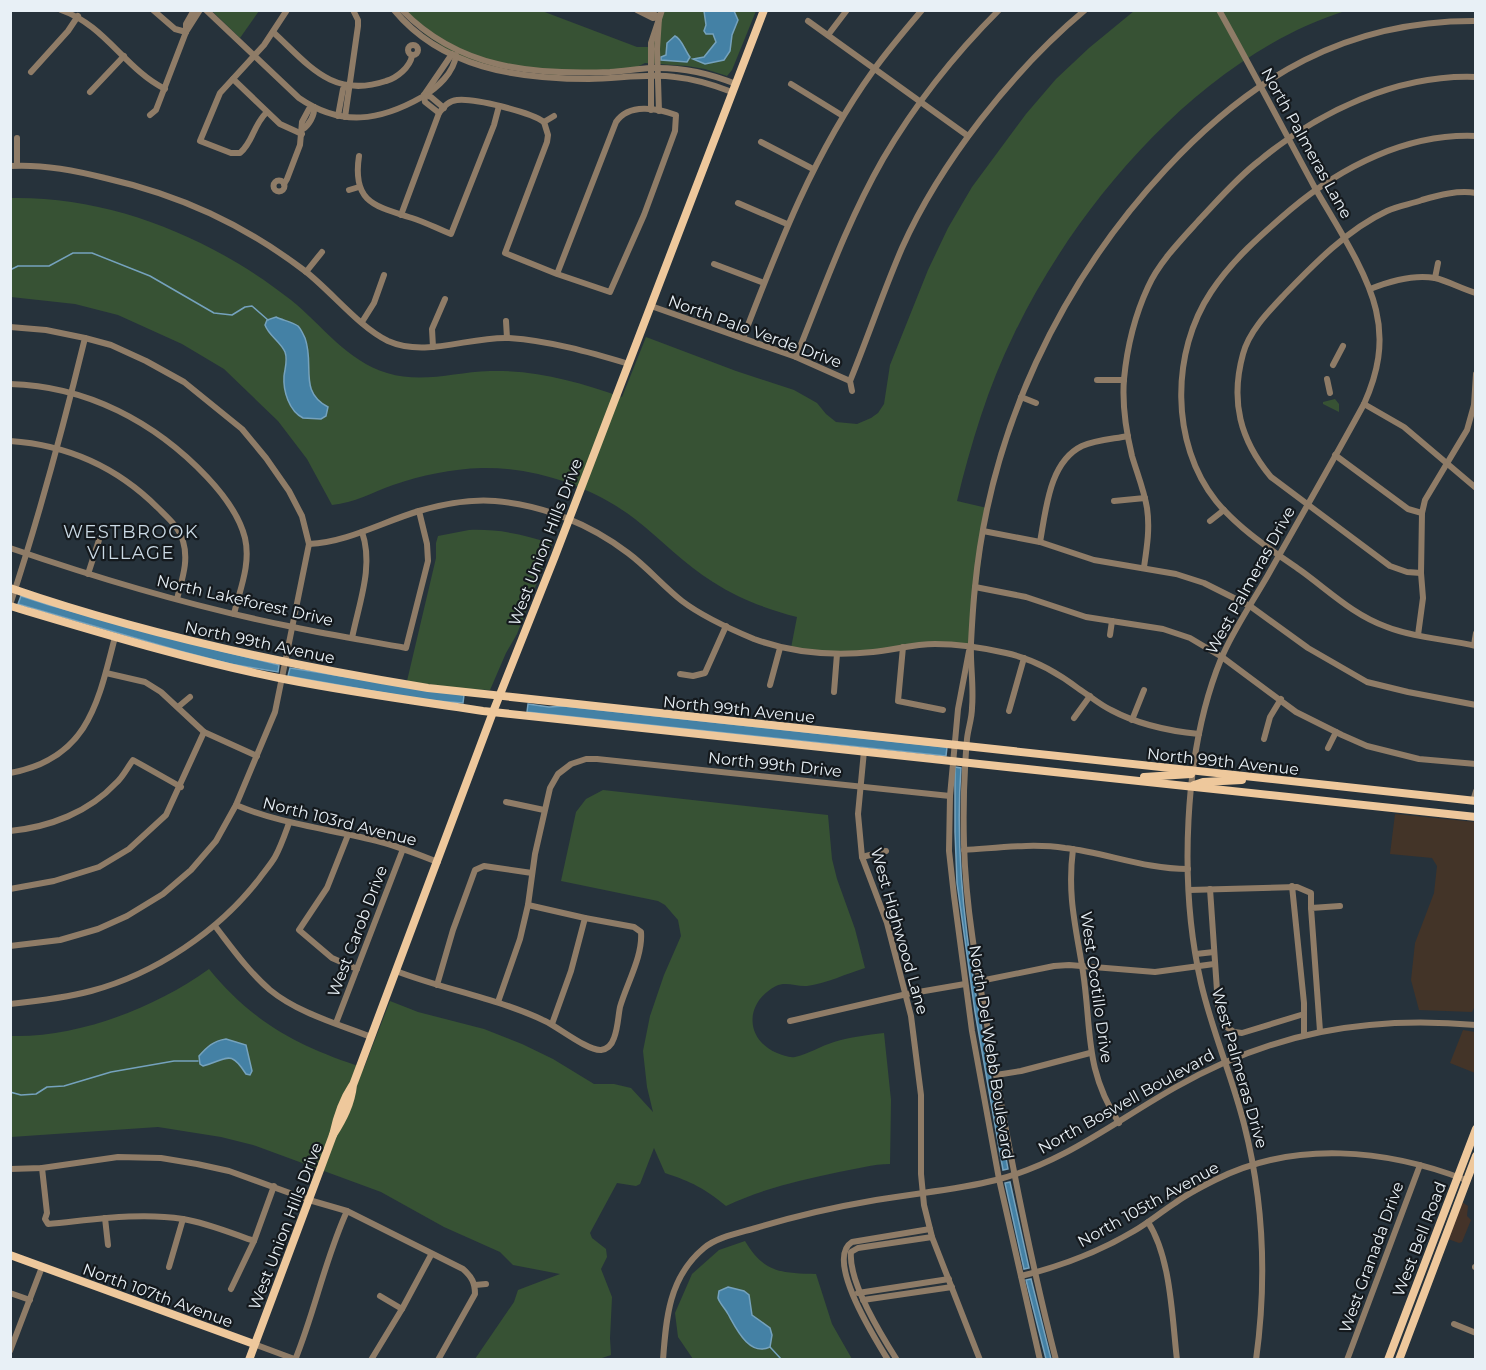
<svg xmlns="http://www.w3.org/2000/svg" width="1486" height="1370" viewBox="0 0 1486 1370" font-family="Montserrat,sans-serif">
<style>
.commercial{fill:#433428}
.industrial{fill:#443329}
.green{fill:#375234}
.water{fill:#4481a5;stroke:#75a2bd;stroke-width:1.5}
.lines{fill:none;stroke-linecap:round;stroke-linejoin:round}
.stream{stroke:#75a2bd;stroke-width:1.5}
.minor{stroke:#8f7c67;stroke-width:6}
.major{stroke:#eec89c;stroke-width:8}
.labels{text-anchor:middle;stroke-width:4.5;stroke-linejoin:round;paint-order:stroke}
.street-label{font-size:16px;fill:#e8f0f6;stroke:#14191d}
.neighbourhood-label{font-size:18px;letter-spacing:1.5px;fill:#cad9e4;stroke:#14191d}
</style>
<rect width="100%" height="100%" fill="#26323b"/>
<g class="commercial">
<path d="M1395 814 1475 822 1476 1004 1472 1012 1419 1010 1411 980 1415 943 1434 893 1437 866 1432 858 1390 854Z"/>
<path d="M1463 1030 1475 1032V1073L1450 1063Z"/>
</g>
<path class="industrial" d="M1462 1202 1468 1206 1467 1216 1471 1220 1462 1242 1459 1243 1448 1239Z"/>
<g class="green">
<path d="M212 11H259L240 38Z"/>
<path d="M399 11H542L637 47H649L658 11H756L732 70 727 76 705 69 687 66 645 63 627 72 553 75 498 68 454 54 426 35Z"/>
<path d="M1134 11H1345C1202 56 1077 203 1014 334 988 387 971 443 957 501L987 508 971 648 935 644 837 654 791 648 797 617C767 609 739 599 713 582 684 564 662 540 635 519 593 487 535 467 482 468 451 469 422 475 393 485 373 492 354 503 332 505L307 459 278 421 224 369 182 344 118 315 75 304 11 297 10 198C112 196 212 238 291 300 322 325 347 361 387 373 423 384 454 372 490 371 537 370 578 382 622 397L646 337 736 371 794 390 817 403 826 414 836 422 857 424 871 418 878 413 884 404 890 365 928 270 948 228 972 187 1026 114 1056 79 1089 48Z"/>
<path d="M1335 399 1339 404V412L1323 404V402Z"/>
<path d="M469 530C498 529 524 534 552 544L517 634 506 653 490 690 462 689 407 681 436 558V543L438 536Z"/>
<path d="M603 790 828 815 832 859 837 879 855 929 865 968C848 973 825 984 807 986 797 987 786 981 776 986 745 1002 744 1039 777 1053 783 1055 789 1058 795 1057 808 1054 821 1046 834 1042 850 1037 867 1035 884 1033L891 1100 890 1164C873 1164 856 1169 839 1172 800 1180 762 1189 726 1206 704 1188 692 1182 665 1173L654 1148 640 1184 636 1186 617 1183 590 1233 592 1238 606 1249 607 1257 601 1269 612 1297 610 1338 611 1355 596 1360 475 1359 514 1302 518 1290 560 1274 513 1265 500 1252 444 1227 381 1192 253 1145 221 1137 158 1127 11 1137V1036C77 1038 155 1008 209 969 254 1024 298 1046 364 1068L390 1001 418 1012 484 1029 522 1044 553 1059 594 1084H614L631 1088 653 1112 647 1087 643 1051 650 1016 664 975 681 936 678 920 665 905 658 901 561 881 576 812 586 799Z"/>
<path d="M745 1241C764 1273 781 1273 816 1274L832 1324 852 1359H693L678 1337 675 1313 692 1274 719 1250Z"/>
</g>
<g class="water">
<path d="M704 11H734L738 20 732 35 730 51 724 60 705 64 693 59 704 57 716 42 713 34H706L704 31 706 25Z"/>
<path d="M675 36C682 39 685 51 690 57L687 62 661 60V57L666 55 667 43Z"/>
<path d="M276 317C282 320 292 322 298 326 301 329 303 334 305 338 315 366 298 391 328 407L326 416 321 419 303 418C289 411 283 391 284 376 285 368 288 360 285 352 280 341 269 336 265 325L267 320Z"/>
<path d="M21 596 49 605 210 648 279 665 278 672 230 664 180 651 18 604Z"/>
<path d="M290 668 464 695 463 703 423 700 288 676Z"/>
<path d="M528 704 549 707 564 706 947 747 946 756 527 712Z"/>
<path d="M955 767 961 768C951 902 984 1037 1008 1169L1003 1170 975 1012 957 883 955 832Z"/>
<path d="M226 1039 246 1045 252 1071 250 1075 246 1074C230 1049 228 1059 203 1066L200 1064 199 1056C207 1047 213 1041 226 1039Z"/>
<path d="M1010 1182 1029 1268 1024 1269 1005 1183Z"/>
<path d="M1031 1279 1051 1359H1046L1026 1280Z"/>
<path d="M728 1287 744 1291 749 1295 752 1315 770 1328 772 1335 770 1347C749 1357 736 1328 728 1314 725 1308 720 1304 718 1298L719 1291Z"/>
</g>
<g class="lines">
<g class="stream">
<path d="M10 270 18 266H49L73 253H92L150 276 214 313 232 315 245 307 252 306 268 320"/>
<path d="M10 1092 21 1095 36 1094 47 1087 64 1086 111 1072 174 1061H198"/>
<path d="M770 1347 782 1360"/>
</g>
<g class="minor">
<path d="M61 10C105 25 125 69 165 89"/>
<path d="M153 10 175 29 186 32"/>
<path d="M206 10 299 98C341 127 380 121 422 97 437 88 454 73 456 55"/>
<path d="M394 10C442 68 517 79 589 79 617 79 647 73 675 77 695 79 714 85 732 92"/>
<path d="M402 10C459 69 532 75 610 72 624 71 637 69 651 68 680 67 709 73 736 84"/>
<path d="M637 10 653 18 659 17"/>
<path d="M646 10 659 17"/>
<path d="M1219 10C1252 69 1283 129 1315 188 1335 223 1367 271 1376 310 1384 343 1378 373 1364 404 1333 461 1300 518 1268 575 1252 603 1233 630 1221 659 1183 752 1179 887 1201 983 1212 1031 1232 1076 1244 1124 1264 1202 1267 1280 1256 1360"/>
<path d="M808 21 968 136"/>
<path d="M186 32V24L194 10"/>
<path d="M273 32C309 65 332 99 386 81 397 78 410 67 412 56"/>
<path d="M828 35 847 10"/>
<circle cx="413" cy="50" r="5"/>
<path d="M31 72 68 31 78 16"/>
<path d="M233 79 280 124 302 134"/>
<path d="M791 84 843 116"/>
<path d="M90 92 124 56"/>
<path d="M424 95 452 54"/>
<path d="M424 95 425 102 439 113"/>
<path d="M425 95 431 97 444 108"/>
<path d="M651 110V43L662 10"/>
<path d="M659 111 657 49 659 18"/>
<path d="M266 113C253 126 253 142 240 153H231L200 141 220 93 264 45 287 10"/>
<path d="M150 115 156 110 186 32 200 10"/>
<path d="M338 116 343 89 348 85"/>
<path d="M345 117 358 26V20L353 10"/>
<path d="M544 122 548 135 547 142 505 253 557 274 610 292 644 215 675 131 676 115C657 108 629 103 616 122L557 274"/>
<path d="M544 122 554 116"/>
<path d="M303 129C309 125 315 115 314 107"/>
<path d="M1476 136C1407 133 1341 167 1290 210 1262 234 1232 260 1211 292 1171 352 1170 443 1216 501 1239 529 1270 549 1300 570 1328 590 1353 615 1387 627 1415 638 1446 639 1476 646"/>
<path d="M17 138V165"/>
<path d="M761 142 813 169"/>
<path d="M359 156C352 202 374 206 412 218 425 222 438 229 451 234L494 125 499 106"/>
<path d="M10 166C42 164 74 170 105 178 180 195 243 224 305 271 331 291 359 327 388 341 426 358 470 336 509 338 551 341 589 352 629 364"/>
<circle cx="279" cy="186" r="5.5"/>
<path d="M284 184 287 179 300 145 302 122 309 109 314 107"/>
<path d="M349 190 359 187"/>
<path d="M738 203 787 224"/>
<path d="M401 215 439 113C444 107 448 101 457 100 474 98 531 112 544 122"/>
<path d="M714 264 764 283"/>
<path d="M306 272 322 252"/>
<path d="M1435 278 1438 263"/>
<path d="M1370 289C1390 281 1413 274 1435 278 1448 281 1462 289 1476 293"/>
<path d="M651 306 796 357 850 381"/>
<path d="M506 321 507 338"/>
<path d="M362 322 374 303 384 275"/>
<path d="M10 327 46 330 85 338 111 345 146 361 184 382 242 429 266 458 289 491 302 516 309 544 275 712 236 805 216 841 191 870 163 894 127 916 98 929 60 940 10 946"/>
<path d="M743 338C779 244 814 153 873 71 888 50 905 30 922 10"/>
<path d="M433 347 432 329 445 299"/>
<path d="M796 357C823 290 847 222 883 159 914 106 955 54 999 10"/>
<path d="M1333 365 1343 346"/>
<path d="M1327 379 1330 393"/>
<path d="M1097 380H1124"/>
<path d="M10 384C87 386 155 422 207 477 223 494 239 514 245 538 251 564 240 589 234 614"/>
<path d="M852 391 850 381C868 337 883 292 902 248 940 163 1013 70 1085 10"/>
<path d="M1021 397 1036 403"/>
<path d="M1364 404 1404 427 1476 488"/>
<path d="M10 441C69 445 117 467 158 508 167 517 180 528 183 541 189 561 182 579 177 599"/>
<path d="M1335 455 1408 509 1422 513"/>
<path d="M1114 501 1145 498"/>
<path d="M1210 521 1224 510"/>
<path d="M983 531 1040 542 1094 560 1176 574 1204 583 1250 606 1308 648 1367 682 1408 692 1476 705"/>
<path d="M1040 542C1046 510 1049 462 1082 446 1096 440 1113 439 1128 436"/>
<path d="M309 544C348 542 382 522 419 511 443 504 470 499 495 501 543 505 590 524 628 553 647 567 663 586 682 601 703 617 730 629 754 639 792 653 833 656 873 652 893 650 914 644 935 644 958 644 984 648 1006 653 1034 659 1057 672 1079 689 1090 696 1100 705 1111 710 1139 725 1168 731 1199 734"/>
<path d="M10 548C103 580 197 608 293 627 331 635 368 641 406 648L428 561 427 544 419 511"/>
<path d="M1144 567C1147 547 1150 528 1147 508 1144 490 1137 473 1132 456 1126 431 1122 404 1124 379 1127 348 1135 315 1148 287 1159 262 1183 238 1201 218 1219 199 1238 177 1259 161 1318 112 1397 74 1476 77"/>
<path d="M1421 573 1407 572 1390 566 1271 477C1240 440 1230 401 1243 354 1249 331 1269 311 1285 294 1314 264 1348 229 1387 211 1398 206 1411 204 1422 200 1439 195 1458 190 1476 193"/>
<path d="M88 574 99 540"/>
<path d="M975 587 1026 597 1086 617 1163 629 1190 638 1222 657 1296 712 1342 735 1367 746 1419 759 1476 764"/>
<path d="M10 605C39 517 63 428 85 338"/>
<path d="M1110 635 1112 621"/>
<path d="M1418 635 1423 598 1421 573 1422 513 1425 500 1467 430 1474 405 1476 374"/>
<path d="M352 638C359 603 374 566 362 532"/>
<path d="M1474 645 1476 633"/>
<path d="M903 647 898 701 943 710"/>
<path d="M969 651 958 709 950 796 949 851 954 896 972 1031 999 1179 1040 1360"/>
<path d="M106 673 145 682 161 692 204 732 257 756"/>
<path d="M680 674 693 676 705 673 726 626"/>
<path d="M770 685 780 648"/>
<path d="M834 692 837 654"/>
<path d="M178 707 190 697"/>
<path d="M1009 711 1024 658"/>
<path d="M1074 718 1090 696"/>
<path d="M1132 720 1144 690"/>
<path d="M1264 739 1270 717 1281 699"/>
<path d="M1328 748 1336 732"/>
<path d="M864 751 858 814 862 857 887 923 911 1016 921 1095V1174L924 1205 932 1237 980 1360"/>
<path d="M10 773C88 759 98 703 115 637"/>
<path d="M1473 801 1476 791"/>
<path d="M506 802 544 810"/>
<path d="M236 805C283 825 332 829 381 842 400 847 419 855 438 862"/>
<path d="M10 831C50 827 89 812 116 783 123 777 127 768 133 760L181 787"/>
<path d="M348 835 327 888 299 930 332 958 357 969"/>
<path d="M1073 849C1067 896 1076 927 1083 972 1092 1031 1084 1069 1119 1123"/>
<path d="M964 850C997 848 1033 843 1065 848 1107 853 1145 869 1188 869"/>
<path d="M862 857 886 851"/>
<path d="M1292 886 1304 1003V1035"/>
<path d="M10 889 54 881 99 867 129 849 166 815 204 732"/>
<path d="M1210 889 1218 1005 1225 1026 1234 1032 1242 1033 1304 1014"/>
<path d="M1189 890 1297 887 1311 893V908"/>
<path d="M215 926C232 948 248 971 270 990 298 1013 338 1024 371 1037"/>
<path d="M1196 954 1214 952"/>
<path d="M396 971C445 990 497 998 545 1021 558 1027 588 1051 601 1050 608 1049 612 1044 614 1038 618 1028 618 1017 620 1007 627 983 643 956 641 932L634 927 585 918 528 905"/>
<path d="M980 981 1054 966 1069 965 1155 972 1214 964"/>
<path d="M437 985 453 930 475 870 484 866 532 873"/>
<path d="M498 1002 520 939 528 905 535 854 550 788 558 774 571 764 586 759H597L950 796"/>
<path d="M10 1004C38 1001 65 998 91 991 155 974 219 931 259 879 264 872 271 864 275 857 281 846 285 834 289 823"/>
<path d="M790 1021 907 994 965 984"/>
<path d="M336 1023 403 849"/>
<path d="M552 1024 571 971 585 918"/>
<path d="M1320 1031 1311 908 1340 906"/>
<path d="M996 1075 1021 1071 1090 1053"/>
<path d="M42 1168 47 1213 45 1219 48 1224C92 1220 138 1212 183 1219 207 1223 231 1233 254 1241"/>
<path d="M10 1169 42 1168 118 1157 161 1158 197 1164 229 1171 309 1200 347 1211 463 1269C472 1277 475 1283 475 1294L438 1360"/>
<path d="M105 1218 108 1245"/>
<path d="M1148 1222C1171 1258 1172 1317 1177 1360"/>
<path d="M169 1267 183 1219"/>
<path d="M1475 1267H1476"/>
<path d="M1021 1276C1062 1266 1097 1253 1134 1231 1148 1223 1161 1212 1175 1203 1187 1194 1201 1187 1215 1180 1294 1140 1386 1149 1466 1180"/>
<path d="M475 1285 486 1284"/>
<path d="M231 1289 254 1241 274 1186"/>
<path d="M10 1293 30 1300"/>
<path d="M858 1293 949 1279"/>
<path d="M380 1296 402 1309"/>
<path d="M863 1300 952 1287"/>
<path d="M1454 1324 1476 1333"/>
<path d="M254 1344 297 1360"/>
<path d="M10 1351 42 1267"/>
<path d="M295 1360C315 1311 325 1259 347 1211"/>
<path d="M371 1360 402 1309 431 1255"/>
<path d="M663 1360C666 1318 669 1277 704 1248 717 1237 739 1233 756 1228 795 1216 835 1207 876 1200 916 1193 957 1190 996 1180 1064 1163 1117 1120 1176 1087 1271 1033 1367 1015 1476 1025"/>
<path d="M888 1360C876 1340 824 1259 852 1242L930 1229"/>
<path d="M897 1360C881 1335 848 1282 851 1252L858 1248 932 1237"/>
<path d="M1056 1360C1032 1266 1013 1171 996 1075 983 999 966 922 964 844 963 809 964 774 967 739 968 729 972 718 972 708 974 686 970 664 971 643 972 624 973 605 975 587 990 431 1059 284 1166 169 1251 77 1347 20 1476 21"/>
<path d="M1347 1360 1420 1165"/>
</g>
<g class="major">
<path d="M10 588C146 635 286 665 428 688L1476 801"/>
<path d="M10 606C101 633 192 661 284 679 350 692 416 701 483 711L1476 817"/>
<path d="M1144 777 1191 774"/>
<path d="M1194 785 1203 782 1242 780"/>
<path d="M333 1135C343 1119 351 1104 353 1085L493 712 555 556 764 10"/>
<path d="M10 1255 254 1344"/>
<path d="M249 1360 333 1135C337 1117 342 1101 352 1086"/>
<path d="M1388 1360 1476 1129"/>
<path d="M1399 1360 1476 1156"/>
</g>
</g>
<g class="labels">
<g class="street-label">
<text transform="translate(1307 143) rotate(61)" y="6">North Palmeras Lane</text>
<text transform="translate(755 331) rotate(20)" y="6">North Palo Verde Drive</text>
<text transform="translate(545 542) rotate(-69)" y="6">West Union Hills Drive</text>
<text transform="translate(1250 580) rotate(-61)" y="6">West Palmeras Drive</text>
<text transform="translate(245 600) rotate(13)" y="6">North Lakeforest Drive</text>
<text transform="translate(260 642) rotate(12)" y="6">North 99th Avenue</text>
<text transform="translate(739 709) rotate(6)" y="6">North 99th Avenue</text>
<text transform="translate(1223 761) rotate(6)" y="6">North 99th Avenue</text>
<text transform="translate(775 764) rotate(6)" y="6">North 99th Drive</text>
<text transform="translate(340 821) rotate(14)" y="6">North 103rd Avenue</text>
<text transform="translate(357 931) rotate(-69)" y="6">West Carob Drive</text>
<text transform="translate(900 931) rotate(74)" y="6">West Highwood Lane</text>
<text transform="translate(1097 987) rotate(82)" y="6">West Ocotillo Drive</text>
<text transform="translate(992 1052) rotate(81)" y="6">North Del Webb Boulevard</text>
<text transform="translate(1240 1068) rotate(74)" y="6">West Palmeras Drive</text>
<text transform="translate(1126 1101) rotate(-29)" y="6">North Boswell Boulevard</text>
<text transform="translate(1148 1204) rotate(-29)" y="6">North 105th Avenue</text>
<text transform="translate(285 1226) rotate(-69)" y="6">West Union Hills Drive</text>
<text transform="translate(1419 1239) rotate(-69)" y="6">West Bell Road</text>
<text transform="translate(1371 1257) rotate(-70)" y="6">West Granada Drive</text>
<text transform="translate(158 1295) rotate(20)" y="6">North 107th Avenue</text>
</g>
<g class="neighbourhood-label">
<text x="131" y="538">WESTBROOK<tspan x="131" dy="21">VILLAGE</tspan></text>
</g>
</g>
<rect width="1486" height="1370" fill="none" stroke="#e8f0f6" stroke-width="24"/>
</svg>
